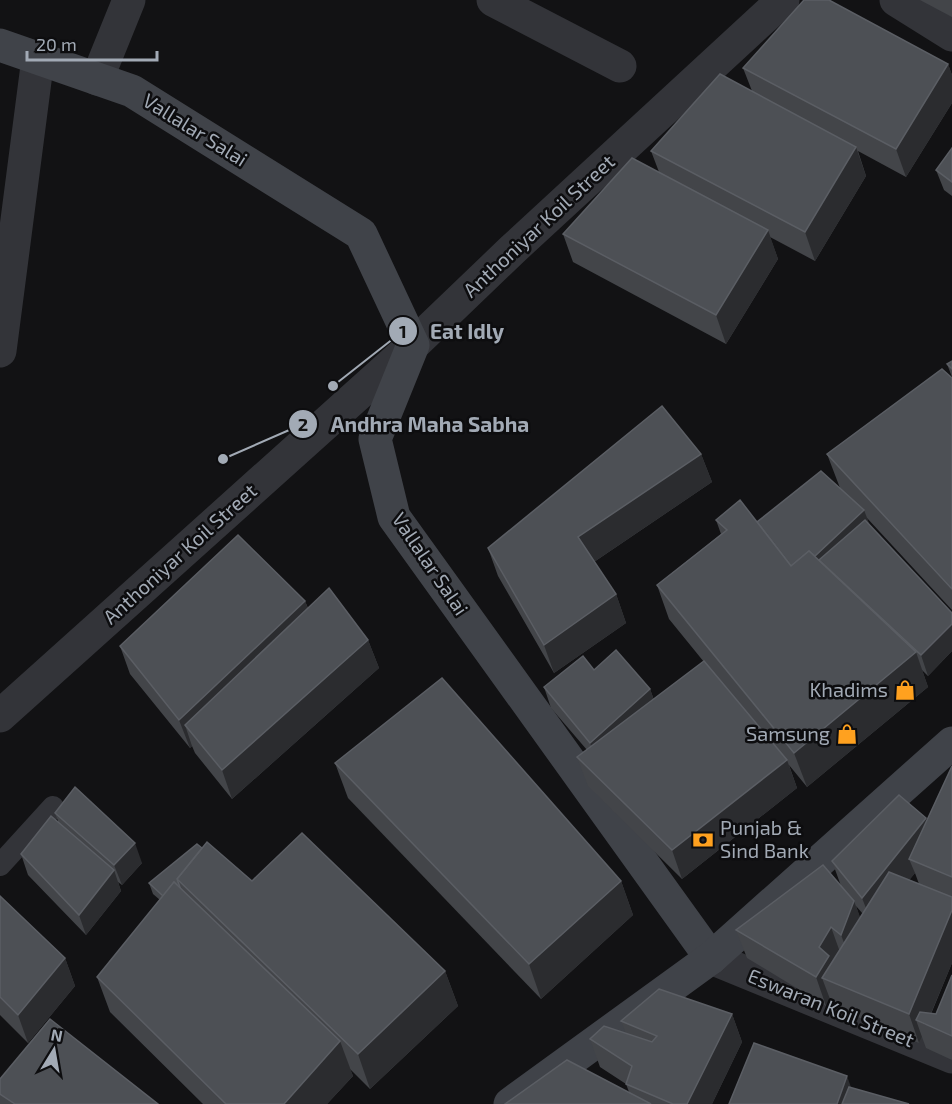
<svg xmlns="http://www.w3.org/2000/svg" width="952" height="1104" viewBox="0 0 952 1104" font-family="'Exo 2',sans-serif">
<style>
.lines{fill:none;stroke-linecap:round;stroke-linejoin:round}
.lane{stroke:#333439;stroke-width:22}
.street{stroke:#333439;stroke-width:33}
.secondary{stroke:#404349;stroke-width:33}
.wall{fill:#434549;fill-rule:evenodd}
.shaded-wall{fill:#2b2c2f}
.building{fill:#4d5055;stroke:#5b5e64;stroke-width:1.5}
.labels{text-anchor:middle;stroke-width:5;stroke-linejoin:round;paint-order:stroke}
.street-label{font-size:20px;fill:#a2aab5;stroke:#0d0d0f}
.poi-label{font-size:20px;fill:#a2aab5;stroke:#0d0d0f;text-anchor:end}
.leader{fill:none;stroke:#a2aab5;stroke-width:2}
.callout-dot{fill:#a2aab5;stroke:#0d0d0f;stroke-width:2}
.mark-label{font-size:18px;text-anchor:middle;font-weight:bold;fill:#111}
.callout-label{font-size:21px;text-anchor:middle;font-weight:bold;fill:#a2aab5;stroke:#0d0d0f;stroke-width:5;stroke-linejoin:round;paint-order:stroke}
</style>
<rect width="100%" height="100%" fill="#121214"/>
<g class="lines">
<path class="lane" d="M0 865 53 807"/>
<g class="street">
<path d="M493 0 620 66"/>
<path d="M896 0 952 35"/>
<path d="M97 79 129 0"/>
<path d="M0 351 38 58"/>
<path d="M0 716 413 345 512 250 783 0"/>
<path d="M711 958 952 1057"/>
</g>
<g class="secondary">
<path d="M0 45 132 91 361 234 413 345 375 439 394 517 711 958"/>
<path d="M510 1104 711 958 952 743"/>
</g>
</g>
<g class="wall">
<path d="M920 0H952V17Z"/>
<path d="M948 64 952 75V103L906 177 858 151 866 176 815 261 770 237 778 259 726 344 573 262 563 234 659 172 651 151 752 91 743 68Z"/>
<path d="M952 148V196L944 190 936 170Z"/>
<path d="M952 361V377L947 364Z"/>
<path d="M952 378V610L867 518 869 525 952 613V651L928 676 922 670 928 687 807 787 789 765 797 788 682 879 588 786 577 757 587 750 551 708 544 687 594 670 650 689 654 700 704 662 669 619 657 585 721 534 716 520 757 522 840 488 827 454Z"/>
<path d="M701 454 712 482 594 562 616 594 626 623 554 673 498 576 488 548Z"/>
<path d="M305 601 308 608 368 640 379 668 232 799 195 753 192 746 190 748 130 674 120 646Z"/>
<path d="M335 763 621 881 633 915 541 999 348 798Z"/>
<path d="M952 766V963L931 1014H936L952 975V1060L926 1048 922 1037 919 1043 832 1006 830 999 826 1006 747 958 736 930 841 886 832 861 926 818 927 821ZM915 873 919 884 909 880ZM856 906 863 914 860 918Z"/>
<path d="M55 813 142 863 122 885 118 882 121 891 86 935 28 875 21 854 58 821Z"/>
<path d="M202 848 252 881 445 971 458 1006 370 1089 350 1069 353 1076 327 1104H203L110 1012 97 977 160 900 153 894 149 883Z"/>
<path d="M0 896 65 958 75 986 28 1043 0 1015Z"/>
<path d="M732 1014 742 1042 712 1104H505L629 1092 626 1084 600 1067 590 1039 626 1033 621 1021Z"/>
<path d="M0 1079 158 1104H0Z"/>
</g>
<g class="shaded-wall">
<path d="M948 64 952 75V103L906 177 896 149Z"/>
<path d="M856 147 866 176 815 261 805 232Z"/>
<path d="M768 230 778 259 726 344 716 315Z"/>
<path d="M701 454 712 482 588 566 578 537Z"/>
<path d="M864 510 872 531 797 574Z"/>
<path d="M616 594 626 623 554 673 544 645Z"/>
<path d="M305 601 316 630 185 725 192 746 190 748 179 720Z"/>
<path d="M952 624V651L928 676 921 655Z"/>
<path d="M368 640 379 668 232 799 222 770Z"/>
<path d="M916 652 928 687 807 787 794 753Z"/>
<path d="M650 689 657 709 597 763 590 743Z"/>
<path d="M787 760 797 788 682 879 672 850Z"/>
<path d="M926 818 936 846 909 859 915 873 873 926 862 898Z"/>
<path d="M135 843 142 863 122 885 114 865Z"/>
<path d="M114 870 121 891 86 935 79 915Z"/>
<path d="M621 881 633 915 541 999 529 964Z"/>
<path d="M854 901 865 930 852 963 841 935Z"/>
<path d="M952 910V963L926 1025 916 1020 922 1037 919 1043 909 1014Z"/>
<path d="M831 927 841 955 822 978 830 999 826 1006 816 977 819 947Z"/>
<path d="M65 958 75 986 28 1043 18 1015Z"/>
<path d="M445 971 458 1006 370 1089 358 1054Z"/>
<path d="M732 1014 742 1042 712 1104H687Z"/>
<path d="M340 1041 353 1076 327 1104H284Z"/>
<path d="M847 1076 857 1104H837Z"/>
</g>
<g class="building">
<path d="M804 0H829L948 64 896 149 743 68Z"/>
<path d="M720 74 856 147 805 232 651 151Z"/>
<path d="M952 148V182L936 170Z"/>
<path d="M632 158 768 230 716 315 563 234Z"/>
<path d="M952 361V369L947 364Z"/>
<path d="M942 369 952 378V589L827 454Z"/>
<path d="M662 406 701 454 578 537 616 594 544 645 488 548Z"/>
<path d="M821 471 864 510 815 556 809 551 791 566 757 522Z"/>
<path d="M740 500 791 566 809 551 916 652 794 753 657 585 727 530 716 520Z"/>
<path d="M865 520 952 613V624L921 655 819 560Z"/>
<path d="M238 535 305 601 179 720 120 646Z"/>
<path d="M329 588 368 640 222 770 185 725Z"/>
<path d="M616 650 650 689 590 743 544 687 583 656 594 670Z"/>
<path d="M704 661 787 760 672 850 577 757Z"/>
<path d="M442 678 621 881 529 964 335 763Z"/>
<path d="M952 766V877L909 859Z"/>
<path d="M75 787 135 843 114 865 55 813Z"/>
<path d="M899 795 926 818 862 898 832 861Z"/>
<path d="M51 816 114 870 79 915 21 854Z"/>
<path d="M302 833 445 971 358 1054 177 879 207 842 252 881Z"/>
<path d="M197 844 202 848 177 879 181 890 174 882 163 896 149 883Z"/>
<path d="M823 865 854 901 841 935 831 927 819 947 829 956 816 977 736 930Z"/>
<path d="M889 872 952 897V910L909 1014 822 978Z"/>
<path d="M174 882 340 1041 284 1104H226L97 977Z"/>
<path d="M0 896 65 958 18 1015 0 997Z"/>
<path d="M952 975V1036L916 1020 920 1012 936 1014Z"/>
<path d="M659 989 732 1014 687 1104H673L626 1084 632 1066 590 1039 604 1026 652 1042 657 1036 621 1021Z"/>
<path d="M50 1019 158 1104H15L0 1094V1079Z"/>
<path d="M754 1043 847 1076 837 1104H729Z"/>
<path d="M567 1060 651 1104H505Z"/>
<path d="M849 1087 909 1104H842Z"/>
</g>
<defs>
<g id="shop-bare" transform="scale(1.62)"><path d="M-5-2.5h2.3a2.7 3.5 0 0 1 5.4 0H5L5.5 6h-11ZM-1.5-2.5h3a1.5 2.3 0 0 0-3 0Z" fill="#ffa11f" stroke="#0d0d0f" stroke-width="2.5" paint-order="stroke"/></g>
<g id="bank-bare" transform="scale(1.62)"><path d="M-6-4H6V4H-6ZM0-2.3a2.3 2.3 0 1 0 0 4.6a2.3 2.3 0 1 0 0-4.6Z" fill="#ffa11f" stroke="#0d0d0f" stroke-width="2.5" paint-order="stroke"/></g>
</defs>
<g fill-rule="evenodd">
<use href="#shop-bare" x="905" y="690"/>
<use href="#shop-bare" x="847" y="734"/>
<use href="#bank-bare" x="703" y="840"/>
</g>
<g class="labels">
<g class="street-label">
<text transform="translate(195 130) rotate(32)" y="7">Vallalar Salai</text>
<text transform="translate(539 226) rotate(-43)" y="7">Anthoniyar Koil Street</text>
<text transform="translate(180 554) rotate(-42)" y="7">Anthoniyar Koil Street</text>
<text transform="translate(430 564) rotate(56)" y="7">Vallalar Salai</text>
<text transform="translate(831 1008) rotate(22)" y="7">Eswaran Koil Street</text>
</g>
<g class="poi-label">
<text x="888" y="697">Khadims</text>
<text x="830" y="741">Samsung</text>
<text x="720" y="835" text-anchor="start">Punjab &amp;<tspan x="720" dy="23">Sind Bank</tspan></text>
</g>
</g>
<path class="leader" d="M333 386L403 331M223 459L303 424"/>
<g class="callout-dot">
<circle cx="333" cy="386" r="6"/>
<circle cx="223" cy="459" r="6"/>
<circle cx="403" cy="331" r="15"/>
<circle cx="303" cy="424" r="15"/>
</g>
<g class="mark-label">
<text x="403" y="338">1</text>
<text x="303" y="431">2</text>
</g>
<g class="callout-label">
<text x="467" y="339">Eat Idly</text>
<text x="430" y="432">Andhra Maha Sabha</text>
</g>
<g transform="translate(54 1050) rotate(11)" stroke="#0d0d0f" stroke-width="4.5" paint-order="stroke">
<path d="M0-4.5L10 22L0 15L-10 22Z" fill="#a2aab5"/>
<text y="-9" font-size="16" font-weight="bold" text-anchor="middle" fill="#a2aab5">N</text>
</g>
<path d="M27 51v9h130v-9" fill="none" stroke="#a2aab5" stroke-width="3"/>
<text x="36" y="51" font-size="18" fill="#a2aab5" stroke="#0d0d0f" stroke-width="4.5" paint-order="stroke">20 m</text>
</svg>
